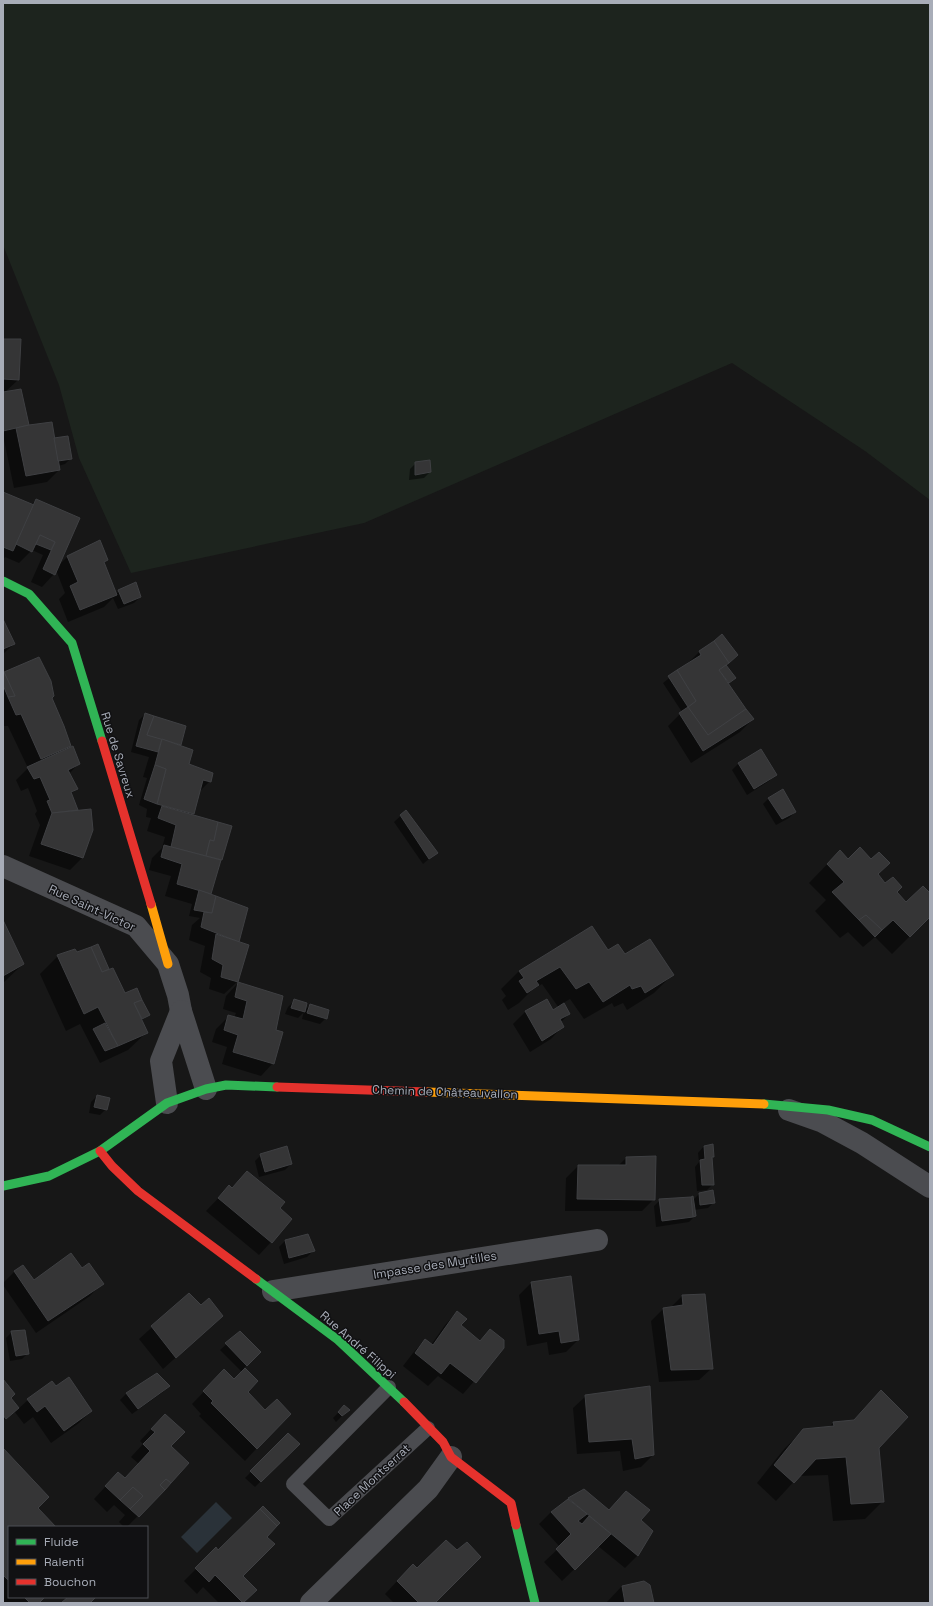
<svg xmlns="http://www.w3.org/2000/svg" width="933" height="1606" viewBox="0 0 933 1606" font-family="'Space Grotesk',sans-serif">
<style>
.green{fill:#1d241e}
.water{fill:#2a3239}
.shadow{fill:#0007}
.building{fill:#353536;stroke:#3f4043}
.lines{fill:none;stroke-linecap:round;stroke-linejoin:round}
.lane{stroke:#4b4c50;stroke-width:14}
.street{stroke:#4b4c50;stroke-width:22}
.fast{stroke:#30b455;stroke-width:9}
.slow{stroke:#ff9f0a;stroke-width:9}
.jam{stroke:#e5322d;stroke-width:9}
.labels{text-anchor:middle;stroke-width:3;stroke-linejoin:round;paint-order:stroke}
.street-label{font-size:12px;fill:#a8adb8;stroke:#111113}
</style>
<rect width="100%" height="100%" fill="#171717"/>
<path class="green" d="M3 3H930V500L865 451 732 363 364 523 131 573 79 458 59 385 3 245Z"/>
<path class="water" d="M216 1502 232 1518 197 1553 181 1537Z"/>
<g class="shadow">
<path d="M3 340 18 380 4 393 28 426 54 439 71 458 65 464 58 466 59 470 47 482 14 488 4 440H3Z"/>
<path d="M416 463 430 472 424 478 409 480 410 469Z"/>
<path d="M3 493 31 505 36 500 79 518 57 567 68 556 107 559 104 563 116 594 119 591 140 597 134 603 118 609 113 598 104 607 68 622 59 599 65 593 56 570 54 574 42 587 31 582 43 555 32 550 19 563 5 557 3 560Z"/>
<path d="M3 621 14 644 3 654Z"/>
<path d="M714 642 725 665 735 677 728 684 753 719 740 732 691 763 668 726 682 712 663 683 687 664 699 652Z"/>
<path d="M38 658 51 698 63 726 70 748 79 763 69 774 76 788 71 794 77 811 92 830 82 858 70 870 29 856 40 825 35 814 37 811 28 788 21 791 16 780 28 768 8 726H3V674Z"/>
<path d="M145 714 180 744 179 746 188 765 210 781 198 793 193 815 231 826 221 860 219 863 209 895 238 942 248 945 237 982 224 994 209 989 211 978 200 972 205 946 189 940 192 925 200 918 189 916 192 904 165 896 171 876 149 870 152 858 162 848 165 837 147 831 151 818 146 817 147 809 139 805 147 778 143 777 149 757 131 752 139 720Z"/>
<path d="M761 750 775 775 769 781 747 795 732 770 738 764Z"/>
<path d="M769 798 795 812 789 818 776 825 763 804Z"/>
<path d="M406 811 436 853 423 864 394 822Z"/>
<path d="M840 851 848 860 877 875 906 903 930 895V916L892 954 875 937 863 947 848 932 840 938 815 911 826 900 809 883Z"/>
<path d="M3 922 23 964 3 983Z"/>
<path d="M591 928 608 951 625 956 672 975 654 993 627 1010 623 1003 614 1007 612 1003 584 1019 570 999 563 1003 569 1014 561 1022 563 1026 551 1039 530 1052 513 1024 525 1012 546 1000 552 1011 559 1008 542 984 532 990 519 1003 508 1010 502 1000 506 996 501 989 519 971Z"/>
<path d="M77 953 108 969 105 972 125 994 149 1015 141 1021 147 1032 128 1050 100 1063 80 1024 66 1031 40 974 58 956Z"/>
<path d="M238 983 275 1030 273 1063 261 1076 222 1064 227 1047 212 1042 216 1029 229 1016 234 1018 236 1013 223 1009 226 996Z"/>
<path d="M294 1001 304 1012 298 1018 285 1014 288 1007Z"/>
<path d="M310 1005 326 1018 320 1024 302 1019 304 1011Z"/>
<path d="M97 1096 106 1109 100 1115 89 1113 91 1102Z"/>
<path d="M704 1146 713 1157 711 1159 713 1184 707 1190 697 1191 695 1167 699 1162 698 1153Z"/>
<path d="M261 1155 291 1164 285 1170 259 1177 255 1161Z"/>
<path d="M626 1158 654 1199 642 1211H565L566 1178 578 1166H618Z"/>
<path d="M247 1172 278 1208 271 1242 259 1255 206 1211 229 1187 231 1188Z"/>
<path d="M700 1193 714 1202 708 1208 694 1210 695 1216 689 1222 656 1227 654 1206 660 1200H693Z"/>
<path d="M307 1235 313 1251 307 1257 284 1264 279 1247 285 1241Z"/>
<path d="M14 1272 33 1281 102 1283 90 1296 36 1333 3 1285V1283Z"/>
<path d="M531 1283 578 1340 566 1352 549 1355 547 1342 527 1346 519 1295Z"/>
<path d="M189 1294 201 1306 222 1316 163 1369 139 1339Z"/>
<path d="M682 1296 712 1368 699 1380 659 1382 651 1321 663 1309 670 1308Z"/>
<path d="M457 1312 459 1325 480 1341 491 1330 503 1348 463 1394 438 1376 428 1386 403 1366 413 1353 425 1340 431 1345 445 1325Z"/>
<path d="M12 1332 28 1353 22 1359 10 1361 6 1338Z"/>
<path d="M240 1332 260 1352 244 1368 257 1381 247 1392 257 1448 245 1461 199 1416 201 1414 192 1404 224 1371 234 1380 242 1372 220 1350Z"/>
<path d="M157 1374 168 1386 163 1392 132 1414 120 1400 126 1394Z"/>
<path d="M3 1380 10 1398 18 1409 28 1400 52 1382 56 1387 91 1411 79 1423 51 1443 33 1417 24 1424 14 1411 3 1421Z"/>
<path d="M881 1392 878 1448 883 1501 865 1519 833 1521 828 1475 799 1476 776 1501 757 1483 785 1448 804 1430 828 1428 833 1423 853 1421Z"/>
<path d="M586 1396 653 1455 641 1467 623 1471 620 1451 577 1454 573 1408Z"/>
<path d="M344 1407 348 1410 336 1422 333 1418Z"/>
<path d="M153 1427 170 1446 163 1490 127 1527H124L119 1522 125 1515 114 1505 107 1512 94 1499 106 1486 125 1479 139 1464 131 1457 143 1444 140 1441Z"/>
<path d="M288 1434 299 1443 255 1487 245 1478Z"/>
<path d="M3 1449 37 1508 54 1527H9V1597H45L39 1603H3Z"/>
<path d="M584 1491 609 1511 640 1520 651 1531 637 1556 625 1568 598 1546 562 1581 544 1562 560 1547 539 1524 551 1512 569 1499Z"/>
<path d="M265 1537 241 1576 256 1590 243 1603H219L203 1587 197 1594 184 1581 216 1549 218 1551Z"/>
<path d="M457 1551 434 1603H394L385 1594 400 1578Z"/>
<path d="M622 1586 653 1603H606Z"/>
</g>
<g class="building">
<path d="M3 339H21L19 380 3 379Z"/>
<path d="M21 389 29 425 3 431V392Z"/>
<path d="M52 422 60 470 26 476 16 428 29 425Z"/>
<path d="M68 436 72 459 58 461 54 438Z"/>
<path d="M430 460 431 472 415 475V462Z"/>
<path d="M3 492 34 505 13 551 3 547Z"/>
<path d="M36 499 80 518 55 575 43 569 55 542 40 535 32 552 16 544Z"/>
<path d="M40 535 55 542 51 550 36 544Z"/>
<path d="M100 540 108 560 104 562 117 595 80 610 70 586 78 582 67 556Z"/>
<path d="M136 582 141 597 124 604 118 590Z"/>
<path d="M3 619 15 644 3 649Z"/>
<path d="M722 634 738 655 729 663 714 641Z"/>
<path d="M714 641 729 663 719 670 746 709 708 735 688 707 696 701 677 670 701 655 699 651Z"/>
<path d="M39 657 51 681 54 696 52 698 64 726 71 746 41 759 21 714 16 715 8 697 15 696 4 672Z"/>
<path d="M726 665 736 678 729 683 719 670Z"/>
<path d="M677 670 696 701 688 707 668 676Z"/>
<path d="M4 672 15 696 8 697 3 685Z"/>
<path d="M688 707 708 735 746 709 754 719 703 751 679 713Z"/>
<path d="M145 713 154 716 147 735 162 739 158 752 136 746Z"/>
<path d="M154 716 186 726 181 745 147 735Z"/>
<path d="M162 739 193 750 189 764 213 773 211 782 203 780 194 814 157 804 166 769 155 765Z"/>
<path d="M73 746 80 764 68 770 78 789 71 792 78 810 52 813 47 801 50 800 40 777 34 779 27 767Z"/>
<path d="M761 749 777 775 754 789 738 763Z"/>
<path d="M155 765 166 769 157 804 144 799Z"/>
<path d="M783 789 796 812 782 819 768 798Z"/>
<path d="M162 806 218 822 214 841 210 840 206 856 171 847 176 825 158 818Z"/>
<path d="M91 809 93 830 83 858 41 844 52 813Z"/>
<path d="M406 810 438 853 429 859 400 815Z"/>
<path d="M218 822 232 826 222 860 206 856 210 840 214 841Z"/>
<path d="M164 845 221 860 211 894 177 884 182 864 161 857Z"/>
<path d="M860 847 871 859 879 852 890 863 878 874 885 883 893 877 902 887 897 892 906 902 923 886 930 893V917L910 937 893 920 882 930 866 915 859 920 832 892 844 882 827 864 840 850 848 859Z"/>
<path d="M199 890 216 896 212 913 194 910Z"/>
<path d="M216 896 248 908 239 942 201 927 204 912 212 913Z"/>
<path d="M866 915 882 930 875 937 859 920Z"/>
<path d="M3 920 24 964 3 976Z"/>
<path d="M592 926 608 950 618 944 625 954 650 939 674 975 645 993 641 986 632 989 630 985 603 1002 589 982 576 989 560 967 536 981 539 985 527 993 519 981 524 978 519 971Z"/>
<path d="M216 934 249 945 238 982 221 977 223 965 212 959Z"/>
<path d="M98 944 109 969 102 972 91 947Z"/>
<path d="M91 947 102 972 113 968 125 993 137 988 142 1000 134 1003 148 1033 118 1046 98 1007 84 1014 57 955 75 949 77 952Z"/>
<path d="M238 982 283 996 276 1030 283 1032 274 1064 233 1052 238 1035 224 1030 228 1015 243 1019 247 1001 235 997Z"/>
<path d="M294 999 307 1003 305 1012 291 1008Z"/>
<path d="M547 999 553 1010 564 1003 570 1014 560 1019 564 1027 542 1041 525 1011Z"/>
<path d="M142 1000 150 1015 142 1019 134 1003Z"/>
<path d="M310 1004 329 1010 327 1019 307 1013Z"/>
<path d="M105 1023 118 1046 105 1051 93 1029Z"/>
<path d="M97 1095 110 1098 107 1110 94 1107Z"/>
<path d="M713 1144 714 1157H712L714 1185H702L700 1160 705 1159 704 1146Z"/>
<path d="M287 1146 292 1164 265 1172 260 1154Z"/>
<path d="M656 1156 655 1200 577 1199 578 1165H626V1157Z"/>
<path d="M247 1171 285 1202 280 1208 292 1219 272 1243 218 1198 229 1185 232 1188Z"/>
<path d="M713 1190 715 1203 700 1205 699 1193Z"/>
<path d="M693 1196 696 1216 693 1217 691 1197Z"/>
<path d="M691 1197 693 1217 662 1221 659 1199Z"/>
<path d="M308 1234 315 1251 289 1258 285 1240Z"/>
<path d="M71 1253 82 1268 89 1263 104 1284 48 1321 14 1271 23 1265 34 1280Z"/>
<path d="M571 1276 579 1340 561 1343 559 1331 539 1334 531 1282Z"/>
<path d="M189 1293 201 1305 209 1298 223 1316 176 1358 151 1326Z"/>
<path d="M705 1294 713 1369 671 1370 663 1308 683 1305 682 1295Z"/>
<path d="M457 1311 467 1319 461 1325 480 1341 490 1329 504 1340V1348L476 1383 450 1363 441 1374 415 1353 425 1339 433 1345Z"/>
<path d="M25 1330 29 1354 16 1356 11 1331Z"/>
<path d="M240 1331 261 1352 247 1366 225 1343Z"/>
<path d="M245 1368 258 1381 248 1392 265 1410 277 1399 291 1414 257 1449 211 1403 213 1401 203 1391 224 1369 234 1379Z"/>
<path d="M157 1373 170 1386 138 1409 126 1393Z"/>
<path d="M69 1377 92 1411 64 1431 45 1406 37 1412 27 1399 52 1381 56 1386Z"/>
<path d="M3 1379 15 1394 11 1398 19 1408 6 1419 3 1415Z"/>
<path d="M650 1386 654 1455 635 1459 632 1439 589 1442 585 1395Z"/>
<path d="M881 1390 908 1417 879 1448 884 1502 851 1504 846 1457 816 1459 794 1483 774 1465 803 1429 834 1426 833 1422 854 1420Z"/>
<path d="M344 1405 350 1410 342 1416 338 1412Z"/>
<path d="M165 1414 185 1432 171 1446 189 1463 171 1483 166 1479 160 1485 165 1490 139 1517 130 1509 143 1496 133 1487 120 1500 105 1486 118 1472 125 1478 150 1451 143 1444 155 1432 151 1429Z"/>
<path d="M288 1433 300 1444 261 1482 250 1471Z"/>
<path d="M3 1448 49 1497 38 1508 56 1527H9V1581L3 1575Z"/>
<path d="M166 1479 171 1483 165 1490 160 1485Z"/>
<path d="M133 1487 143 1496 130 1509 120 1500Z"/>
<path d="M584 1489 609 1510 626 1491 650 1510 641 1520 653 1531 638 1556 568 1498Z"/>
<path d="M568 1499 587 1514 578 1521 582 1524 589 1516 611 1534 575 1570 556 1549 571 1534 551 1512Z"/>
<path d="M263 1506 280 1523 277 1526 260 1509Z"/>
<path d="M260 1509 277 1526 267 1537 275 1544 243 1576 257 1590 243 1603 215 1575 209 1582 195 1568 216 1547 218 1550Z"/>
<path d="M446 1540 457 1550 467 1542 481 1557 435 1603H419L397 1581 413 1564 417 1568Z"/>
<path d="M644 1581 650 1585 654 1603H625L622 1586Z"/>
<path d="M24 1597H45L39 1603H30Z"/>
<path d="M68 1597H96L90 1603H61Z"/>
</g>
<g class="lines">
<path class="lane" d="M389 1387 293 1484 329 1519 428 1428"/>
<g class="street">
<path d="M3 866 136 926 168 964 178 995 181 1011"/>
<path d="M167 1103 161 1061 181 1011 206 1089"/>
<path d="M789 1110 823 1122 862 1143 930 1187"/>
<path d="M273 1291 597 1240"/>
<path d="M311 1603 428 1489 451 1457"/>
</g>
<g class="fast">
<path d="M3 581 29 594 72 643 102 741"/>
<path d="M764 1104 828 1110 872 1120 930 1147"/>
<path d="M3 1186 49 1176 100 1151 167 1103 206 1089 226 1085 277 1087"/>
<path d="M256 1279 338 1340 404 1402"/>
<path d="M516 1525 535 1603"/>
</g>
<g class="slow">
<path d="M151 904 168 964"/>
<path d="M427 1092 764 1104"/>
</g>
<g class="jam">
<path d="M102 741 151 904"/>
<path d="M277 1087 427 1092"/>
<path d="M100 1151 112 1166 138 1191 256 1279"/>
<path d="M404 1402 443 1442 451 1457 511 1503 516 1525"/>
</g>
</g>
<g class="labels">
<g class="street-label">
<text transform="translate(118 755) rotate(73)" y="4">Rue de Savreux</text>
<text transform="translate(92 908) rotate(25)" y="4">Rue Saint-Victor</text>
<text transform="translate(445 1092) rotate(2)" y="4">Chemin de Châteauvallon</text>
<text transform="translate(435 1265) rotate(-9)" y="4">Impasse des Myrtilles</text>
<text transform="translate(358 1345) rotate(41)" y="4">Rue André Filippi</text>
<text transform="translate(372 1480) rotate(-43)" y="4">Place Montserrat</text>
</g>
</g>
<rect width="933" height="1606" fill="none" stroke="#a8adb8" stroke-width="8"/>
<rect x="8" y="1526" width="140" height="72" fill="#111113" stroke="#4d4f55"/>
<rect x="16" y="1539" width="20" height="6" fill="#30b455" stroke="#4d4f55"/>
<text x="44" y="1546" font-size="12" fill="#a8adb8">Fluide</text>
<rect x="16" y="1559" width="20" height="6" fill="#ff9f0a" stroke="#4d4f55"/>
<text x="44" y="1566" font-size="12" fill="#a8adb8">Ralenti</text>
<rect x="16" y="1579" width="20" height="6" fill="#e5322d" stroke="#4d4f55"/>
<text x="44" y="1586" font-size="12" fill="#a8adb8">Bouchon</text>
</svg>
